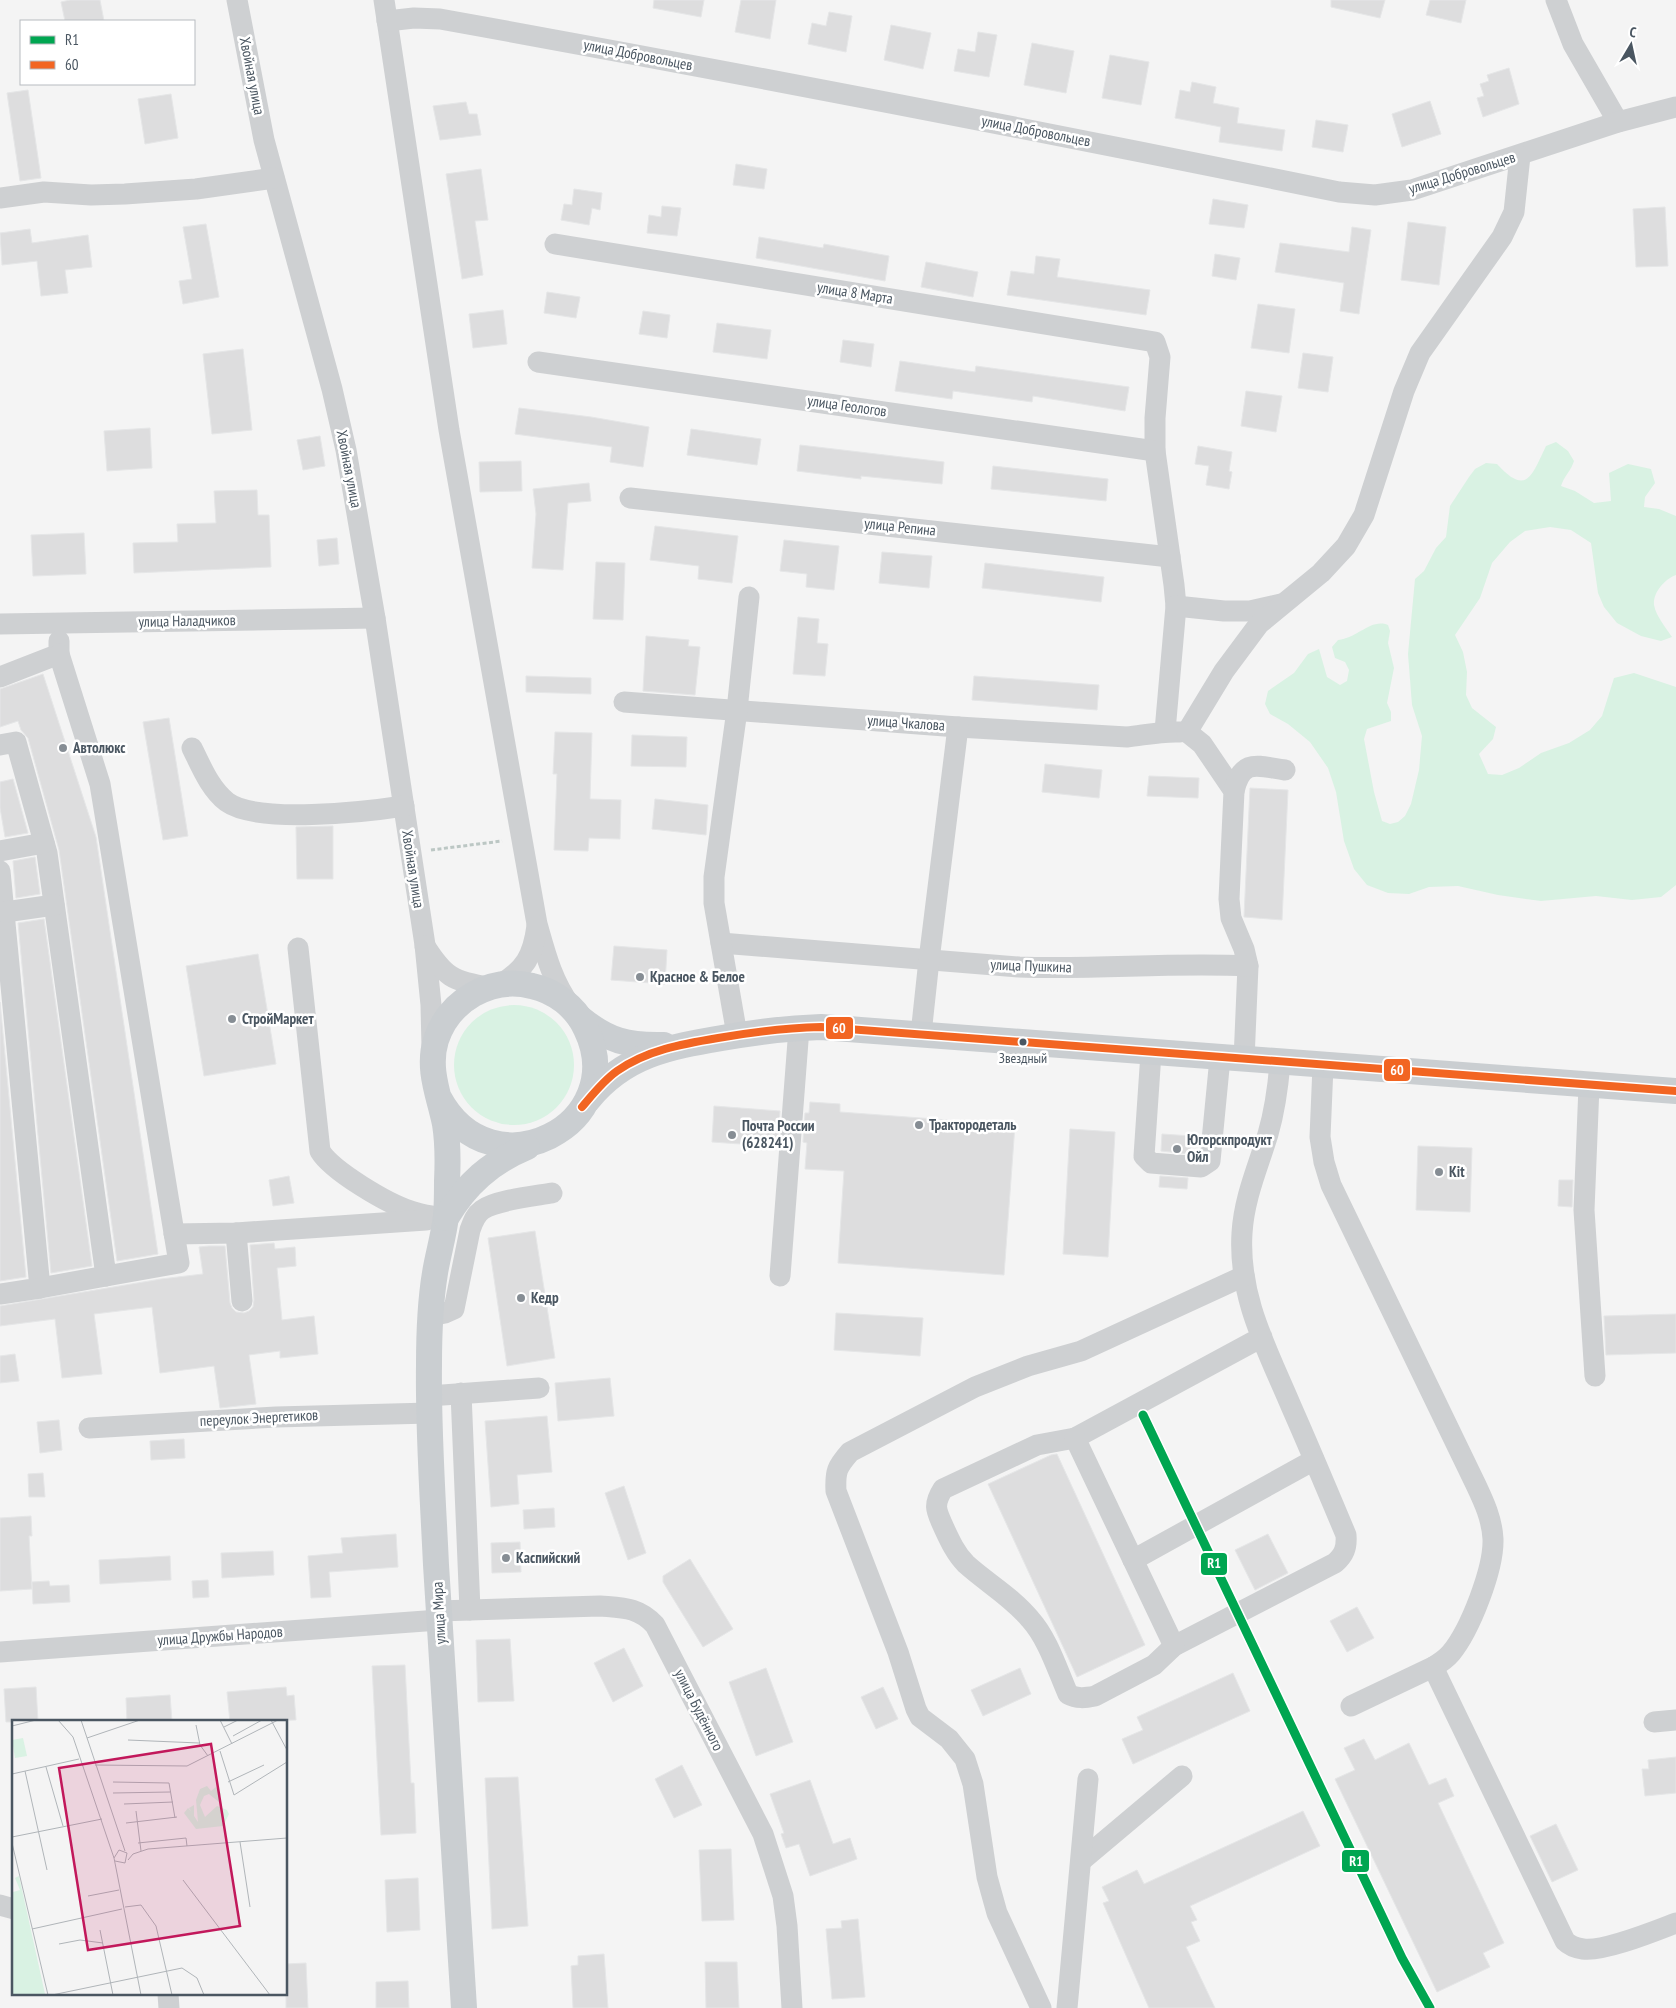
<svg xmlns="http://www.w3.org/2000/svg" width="1676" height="2008" viewBox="0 0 1676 2008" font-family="'PT Sans Narrow',sans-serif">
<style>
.green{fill:#d9f2e3}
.building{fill:#ddddde;stroke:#e5e6e7}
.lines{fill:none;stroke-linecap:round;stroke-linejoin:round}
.path{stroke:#bcc7c4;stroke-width:3;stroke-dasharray:4 2.5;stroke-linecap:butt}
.minor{stroke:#ced0d2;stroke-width:21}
.major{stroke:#caced1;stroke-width:26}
.bus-1-casing{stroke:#fff;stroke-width:11}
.bus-1{stroke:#f26522;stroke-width:8}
.rail-1-casing{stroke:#fff;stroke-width:12}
.rail-1{stroke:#00a651;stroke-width:9}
.poi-dot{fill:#868d94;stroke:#fff;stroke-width:2}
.bus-dot{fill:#4a5661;stroke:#fff;stroke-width:2}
.labels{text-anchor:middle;stroke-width:5;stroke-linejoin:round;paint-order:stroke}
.bus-label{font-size:14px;fill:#4a5661;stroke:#fff}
.street-label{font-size:15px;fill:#4a5661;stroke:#fff}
.poi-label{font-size:15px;font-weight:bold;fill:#4a5661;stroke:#fff;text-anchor:start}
.inset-road{fill:none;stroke:#b0b5b9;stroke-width:1}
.view{fill:#c2185b;fill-opacity:0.15;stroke:#c2185b;stroke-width:2.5}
.inset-edge{fill:none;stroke:#4a5661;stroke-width:2.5}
.line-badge{stroke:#fff;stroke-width:2}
.badge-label{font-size:14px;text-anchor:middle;font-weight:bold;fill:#fff}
</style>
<rect width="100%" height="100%" fill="#f4f4f4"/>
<g class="green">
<path d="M1556 442 1568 451 1574 461C1571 471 1564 476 1561 486L1575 491 1594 503 1611 501 1609 473 1628 464 1651 469 1655 483 1645 497 1644 507 1659 509 1676 516V575C1665 579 1653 592 1654 605 1656 616 1666 628 1672 637L1661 641 1641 636 1617 623 1604 607 1598 593 1591 543 1571 530 1550 527 1525 531 1510 542 1492 563 1480 598 1455 635 1463 652 1467 672 1466 695 1472 708 1496 727 1493 739 1479 754 1488 774 1502 775 1519 768 1541 753 1569 743 1590 730 1602 716 1614 678 1634 673 1676 687V885L1661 897 1632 900 1596 896 1541 901 1498 895 1458 886 1429 887 1409 894 1388 893 1367 885 1354 869 1344 841 1336 792 1328 768 1310 742 1288 724 1270 714 1265 704 1268 691 1294 673 1308 654 1319 649 1327 677 1340 685 1347 681 1349 670 1345 662 1335 658 1332 647 1338 640C1358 638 1371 618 1388 625L1390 631 1388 643 1394 668 1387 703 1391 712V721L1367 729 1364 739 1374 792 1382 821 1390 824 1398 822 1405 816 1411 804 1419 770 1422 736 1412 705 1408 654 1415 579 1424 571 1436 548 1446 537 1450 506 1469 477 1475 469 1486 463 1497 464C1527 497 1532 475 1546 446Z"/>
<circle cx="514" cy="1065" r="60"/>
</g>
<g class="building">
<path d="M70 0H100L104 21H65L61 2Z"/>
<path d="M654 0H704L701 17 653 8Z"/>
<path d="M741 0H776L770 39 735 32Z"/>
<path d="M1331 0H1385L1380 18 1331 7Z"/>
<path d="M1430 0H1466L1461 23 1426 15Z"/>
<path d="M829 12 852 16 846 52 808 44 812 23 826 26Z"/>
<path d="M891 25 931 33 923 69 884 60Z"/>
<path d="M978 32 997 35 989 77 954 71 958 49 975 52Z"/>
<path d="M1032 43 1074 51 1066 93 1024 85Z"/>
<path d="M1110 55 1149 62 1141 105 1102 98Z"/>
<path d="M1509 68 1519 104 1483 117 1477 98 1484 96 1480 84 1489 81 1487 75Z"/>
<path d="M1192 82 1216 87 1213 103 1239 108 1237 123 1285 130 1282 151 1219 142 1221 127 1175 118 1180 90 1190 92Z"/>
<path d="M28 90 41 178 20 181 7 93Z"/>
<path d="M171 94 178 138 145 144 138 99Z"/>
<path d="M1430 101 1441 134 1402 147 1392 114Z"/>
<path d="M466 102 469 114H477L481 135 440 140 433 106Z"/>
<path d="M1316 120 1348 125 1343 152 1312 147Z"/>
<path d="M736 164 767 169 764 189 733 185Z"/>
<path d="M481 169 488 220 475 221 483 275 462 279 446 174Z"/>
<path d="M574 189 602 193 600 210 592 208 589 225 561 220 564 204 572 205Z"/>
<path d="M1213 199 1248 205 1244 228 1209 224Z"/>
<path d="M662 206 681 208 677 236 647 233 649 215 661 217Z"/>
<path d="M1665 207 1668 266 1636 267 1633 209Z"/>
<path d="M1408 222 1446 227 1439 285 1401 280Z"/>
<path d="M206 224 219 297 183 304 179 281 192 279 183 227Z"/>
<path d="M1352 227 1371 230 1359 314 1340 311 1344 283 1275 272 1280 243 1349 252Z"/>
<path d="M30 229 32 243 88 235 92 267 65 270 68 293 41 296 37 261 2 265 0 233Z"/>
<path d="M759 237 823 248 824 244 889 256 885 281 756 258Z"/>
<path d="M1215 254 1240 258 1236 280 1212 276Z"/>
<path d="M1036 256 1060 259 1057 277 1150 290 1146 315 1007 295 1011 271 1034 274Z"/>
<path d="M926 262 978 272 973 297 921 287Z"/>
<path d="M547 292 580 297 576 318 544 313Z"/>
<path d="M1258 304 1295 309 1289 353 1251 348Z"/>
<path d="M503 310 507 344 473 348 469 314Z"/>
<path d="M643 311 670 315 667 338 639 334Z"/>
<path d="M717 323 771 330 767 359 713 352Z"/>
<path d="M843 340 874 344 871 367 840 362Z"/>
<path d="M243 349 252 430 212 434 203 354Z"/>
<path d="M1303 353 1333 357 1328 392 1298 388Z"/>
<path d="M900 361 975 372 976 366 1129 387 1125 411 1033 396 1032 402 953 391 952 399 895 391Z"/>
<path d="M1246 391 1282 396 1276 432 1241 426Z"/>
<path d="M519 408 591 417 649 427 643 467 610 462 612 447 515 434Z"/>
<path d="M150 428 152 468 107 471 104 431Z"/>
<path d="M691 429 761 439 757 465 687 455Z"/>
<path d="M320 436 325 466 303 470 297 440Z"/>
<path d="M800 445 944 462 942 484 861 476V479L797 471Z"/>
<path d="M1198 446 1232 452 1229 471 1232 472 1229 489 1206 485 1209 466 1195 464Z"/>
<path d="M521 461 522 491 480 492 479 462Z"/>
<path d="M993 466 1108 479 1106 501 991 489Z"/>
<path d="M589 483 591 501 568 503 563 570 532 568 536 514 533 489Z"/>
<path d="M257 490 258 515H269L271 567 134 573 133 543 178 542 177 524 216 523 214 491Z"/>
<path d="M655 526 738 536 732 583 698 579 699 566 650 560Z"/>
<path d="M84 533 86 574 33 576 31 535Z"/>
<path d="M337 538 339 564 319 566 317 540Z"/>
<path d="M784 540 839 546 834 590 806 587 807 574 780 571Z"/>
<path d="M882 552 932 556 929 588 879 583Z"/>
<path d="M596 562 625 563 623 620 593 619Z"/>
<path d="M985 563 1104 577 1101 602 982 588Z"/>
<path d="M798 617 819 619 817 643 828 644 825 676 793 674Z"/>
<path d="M646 636 689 640 688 646 700 647 695 695 643 691Z"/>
<path d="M43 674 96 837 158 1254 117 1261 59 850 28 738 21 730 18 721 0 727V689Z"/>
<path d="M526 676 591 678V694L526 692Z"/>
<path d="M974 676 1099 685 1097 710 972 700Z"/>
<path d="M169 718 188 836 163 840 143 722Z"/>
<path d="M555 732 592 733 590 799 621 800 620 839 589 838 588 851 554 850 557 774H553Z"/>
<path d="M632 735 687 737 686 767 631 766Z"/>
<path d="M1045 764 1102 770 1099 798 1042 792Z"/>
<path d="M1149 776 1199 778 1198 798 1147 796Z"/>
<path d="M13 779 28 833 5 837 0 808V782Z"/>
<path d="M1250 788 1288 790 1282 920 1244 917Z"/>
<path d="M655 799 708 805 706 835 652 829Z"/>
<path d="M333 826V879H297L296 827Z"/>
<path d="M35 857 40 894 16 898 13 861Z"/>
<path d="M44 919 92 1266 51 1273 18 923Z"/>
<path d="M614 946 667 950 665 984 611 980Z"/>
<path d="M258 954 276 1064 204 1076 186 966Z"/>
<path d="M0 1002 26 1277 0 1281Z"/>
<path d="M810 1102 840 1104V1112L1015 1125 1004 1275 838 1263 844 1171 805 1169 807 1143 803 1142 805 1113H809Z"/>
<path d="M714 1106 780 1111 778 1141 770 1140 769 1146 712 1142Z"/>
<path d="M1070 1129 1115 1132 1108 1257 1063 1254Z"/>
<path d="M1162 1134 1191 1136 1190 1154 1161 1151Z"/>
<path d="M1418 1146 1472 1148 1470 1212 1416 1210Z"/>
<path d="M289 1176 294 1203 273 1206 269 1180Z"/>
<path d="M1160 1176 1188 1178 1187 1189 1159 1187Z"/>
<path d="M1559 1180H1573L1572 1207 1558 1206Z"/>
<path d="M535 1231 555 1358 507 1366 488 1238Z"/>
<path d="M274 1243 275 1249 295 1247 296 1266 277 1268 282 1320 314 1316 318 1354 280 1358V1351L249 1355 256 1404 220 1408 214 1366 160 1373 152 1307 94 1314 102 1374 62 1378 55 1319 0 1326V1306L161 1279 203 1274 199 1247 209 1246H225L230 1303 232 1308 236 1312 244 1313 249 1311 253 1307 254 1300 250 1245Z"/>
<path d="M836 1313 923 1318 920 1356 834 1350Z"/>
<path d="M1676 1314V1353L1606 1355 1604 1316Z"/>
<path d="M15 1354 19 1381 0 1383V1356Z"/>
<path d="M610 1378 614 1416 558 1421 555 1383Z"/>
<path d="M547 1416 552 1472 517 1475 519 1504 491 1507 485 1421Z"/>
<path d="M59 1420 62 1450 40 1453 37 1422Z"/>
<path d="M184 1439 185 1458 151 1460 150 1441Z"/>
<path d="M1057 1454 1145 1645 1077 1677 988 1484 1051 1455Z"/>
<path d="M43 1473 45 1497H29L28 1474Z"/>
<path d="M624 1486 646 1553 628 1560 605 1493Z"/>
<path d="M554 1508 555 1527 524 1529 523 1510Z"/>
<path d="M31 1516 32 1536H29L32 1589 0 1591V1518Z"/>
<path d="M396 1534 398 1567 329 1572 331 1597 311 1598 308 1556 343 1553 341 1538Z"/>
<path d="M1268 1534 1288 1573 1255 1590 1235 1550Z"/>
<path d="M520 1542 521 1572 492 1573 491 1543Z"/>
<path d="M273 1551 274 1575 222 1578 221 1553Z"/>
<path d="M170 1556 171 1580 100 1584 99 1560Z"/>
<path d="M690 1559 733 1629 703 1647 663 1582V1576Z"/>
<path d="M208 1580 209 1597 193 1598 192 1581Z"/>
<path d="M49 1581 50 1586 69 1585 70 1602 33 1604 32 1582Z"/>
<path d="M1357 1607 1374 1638 1347 1652 1330 1621Z"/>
<path d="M510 1639 514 1701 478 1702 476 1640Z"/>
<path d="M624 1648 643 1686 613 1702 594 1663Z"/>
<path d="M405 1665 411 1783H414L416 1833 381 1835 372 1666Z"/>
<path d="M766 1668 793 1742 756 1756 729 1682Z"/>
<path d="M1020 1668 1031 1694 983 1716 971 1690Z"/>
<path d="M1233 1673 1250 1711 1133 1764 1122 1739 1143 1730 1137 1717Z"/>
<path d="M36 1687 38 1722H6L4 1689Z"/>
<path d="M286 1687 287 1696 294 1695 296 1720 230 1722 227 1692Z"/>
<path d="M883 1687 898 1719 876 1729 861 1697Z"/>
<path d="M170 1695 172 1722H127L126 1698Z"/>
<path d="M1364 1739 1375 1760 1409 1743 1429 1785 1446 1778 1454 1796 1438 1803 1504 1943 1483 1953 1490 1967 1437 1992 1335 1779 1355 1770 1344 1748Z"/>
<path d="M1676 1757V1793L1645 1796 1642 1769H1649L1648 1760Z"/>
<path d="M682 1765 702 1805 674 1818 655 1779Z"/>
<path d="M518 1777 528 1926 492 1929 485 1778Z"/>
<path d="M810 1780 833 1844 850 1838 857 1859 810 1876 799 1844 786 1848 781 1834 784 1833 770 1794Z"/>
<path d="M1303 1811 1320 1846 1190 1906 1197 1920 1191 1922 1200 1941 1186 1947 1215 2008H1149L1103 1903 1109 1901 1102 1887 1137 1870 1144 1884Z"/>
<path d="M1556 1824 1578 1870 1552 1882 1530 1836Z"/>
<path d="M731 1849 734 1920 702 1921 699 1850Z"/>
<path d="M418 1878 420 1930 387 1932 385 1880Z"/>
<path d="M858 1919 865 1997 832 1999 826 1929 842 1928 841 1921Z"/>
<path d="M604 1954 608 2008H573L571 1966 578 1965V1956Z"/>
<path d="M705 1962H737L739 2008H706Z"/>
<path d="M306 1963 308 2008H286V1964Z"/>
<path d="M408 1981 409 2008H376V1982Z"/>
</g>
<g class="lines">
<path class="path" d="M431 850 502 841"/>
<g class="minor">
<path d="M237 0 264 140 332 389 346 450 375 618 425 945 431 1005 432 1047"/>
<path d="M384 0 449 430 537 924C545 952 552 981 570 1005"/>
<path d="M1556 0 1573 44 1618 122"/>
<path d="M387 21 414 18 440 19C740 73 1040 131 1339 192L1375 195 1412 190 1618 122 1676 107"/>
<path d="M0 198 44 192 91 195 125 194 196 189 274 178"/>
<path d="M555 244 1155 342 1160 357 1155 418V451L1174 585 1176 606 1165 731"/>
<path d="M538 362 1155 451"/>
<path d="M630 498 1170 557"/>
<path d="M1176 606 1224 611H1250L1281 604"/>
<path d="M0 624 375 618"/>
<path d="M0 677 59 654V641"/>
<path d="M624 702 958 727 1127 737C1145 735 1162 731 1180 732"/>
<path d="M1187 732 1224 671 1259 624 1321 573 1346 546 1364 515 1404 391 1420 353 1502 237 1514 212 1520 156"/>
<path d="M1187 732 1202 744 1234 791 1229 899 1231 918 1244 949 1248 966 1244 1060"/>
<path d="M0 745 16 742 47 853 106 1276 179 1263 100 784 59 654"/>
<path d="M192 748C201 766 210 789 227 802 257 824 365 812 404 806"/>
<path d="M1234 791C1242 758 1257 766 1285 770"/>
<path d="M0 851 44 843"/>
<path d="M0 871 40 1288 0 1294"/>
<path d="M5 912 54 905"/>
<path d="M721 943 1019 967C1095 970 1172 962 1248 966"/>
<path d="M425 946C444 976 453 982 489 987"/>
<path d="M298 948 320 1151C332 1171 388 1204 411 1211 422 1215 434 1216 446 1219"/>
<path d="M499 985C525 970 533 956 537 926"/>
<path d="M921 1034 929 960 958 727"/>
<path d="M737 1035 714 903V877L737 710 749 597"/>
<path d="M1151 1053 1144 1156 1151 1163 1201 1167 1210 1161 1220 1058"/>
<path d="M1323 1066 1320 1137 1324 1162 1331 1185 1476 1485C1484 1502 1492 1519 1493 1539 1494 1569 1470 1630 1451 1653 1446 1659 1440 1663 1433 1667"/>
<path d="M1589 1086 1584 1210 1595 1376"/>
<path d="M236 1233 242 1301"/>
<path d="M174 1234 236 1233 426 1220"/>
<path d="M780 1276 799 1028"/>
<path d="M40 1288 106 1276"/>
<path d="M430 1316 445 1313 454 1309 470 1230C473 1222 475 1215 482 1210 495 1200 535 1196 552 1193"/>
<path d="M1262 1337 1075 1438 1037 1445 943 1489C932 1506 937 1512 944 1528 950 1541 956 1554 966 1564 987 1583 1012 1597 1030 1619 1048 1639 1057 1669 1068 1694 1077 1699 1085 1698 1095 1696L1154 1665 1174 1646 1335 1563C1344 1555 1347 1548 1346 1535 1328 1492 1310 1449 1291 1406 1267 1349 1238 1297 1242 1233 1244 1198 1258 1167 1268 1134 1275 1110 1278 1087 1280 1063"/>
<path d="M461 1393 470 1610"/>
<path d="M429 1396 539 1388"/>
<path d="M89 1428 276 1417 430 1413"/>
<path d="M1075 1438 1174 1646"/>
<path d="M1133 1560 1314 1460"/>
<path d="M439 1611 600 1606C623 1608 638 1607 655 1625L763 1834 783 1896 787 1926 792 2008"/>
<path d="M0 1652 439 1620"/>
<path d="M1351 1706 1433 1667 1565 1941C1570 1946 1576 1948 1583 1949 1604 1952 1655 1931 1676 1923"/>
<path d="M1654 1722 1676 1720"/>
<path d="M1081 1861 1182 1776"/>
<path d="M0 1905 14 1909"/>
<path d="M168 1994 169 2008"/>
<path d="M1041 2008 997 1913 987 1877 973 1784 965 1759 949 1739 920 1717 916 1709 898 1652 836 1491C835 1471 837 1467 850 1452L975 1387 1028 1366 1081 1351 1244 1276"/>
<path d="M1067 2008 1088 1779"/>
</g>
<g class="major">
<path d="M580 1018C608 1041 628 1046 664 1045"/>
<path d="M439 1098C492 1197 632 1124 586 1029 576 1007 555 991 532 986 491 976 449 1000 436 1040 427 1069 439 1095 445 1124 448 1143 448 1161 447 1181 447 1193 447 1205 446 1216 444 1235 438 1254 435 1273 430 1303 429 1334 429 1365 428 1432 433 1499 436 1565 444 1713 456 1860 464 2008"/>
<path d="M588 1100C624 1055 669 1047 722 1038 755 1032 788 1028 821 1027L1676 1091"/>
<path d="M446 1218C466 1184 491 1162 527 1147"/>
</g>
<g class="bus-1-casing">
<path id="bus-1" d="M582 1107C593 1094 603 1081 617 1071 647 1050 682 1044 718 1038 752 1032 786 1028 821 1027L1676 1091"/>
</g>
<use href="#bus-1" class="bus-1"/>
<g class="rail-1-casing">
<path id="rail-1" d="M1143 1415 1402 1958 1430 2008"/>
</g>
<use href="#rail-1" class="rail-1"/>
</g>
<g class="poi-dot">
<circle cx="63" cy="748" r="5"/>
<circle cx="640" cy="977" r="5"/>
<circle cx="232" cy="1019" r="5"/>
<circle cx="919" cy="1125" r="5"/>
<circle cx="732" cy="1135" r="5"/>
<circle cx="1177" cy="1149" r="5"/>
<circle cx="1439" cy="1172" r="5"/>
<circle cx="521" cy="1298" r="5"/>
<circle cx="506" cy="1558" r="5"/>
</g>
<circle class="bus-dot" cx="1023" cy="1042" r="4.5"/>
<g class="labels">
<g class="bus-label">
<text x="1023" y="1063">Звездный</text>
</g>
<g class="street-label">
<text transform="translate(638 55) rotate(11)" y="5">улица Добровольцев</text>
<text transform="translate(252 76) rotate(79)" y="5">Хвойная улица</text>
<text transform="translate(1036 131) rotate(11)" y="5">улица Добровольцев</text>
<text transform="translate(1462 173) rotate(-17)" y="5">улица Добровольцев</text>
<text transform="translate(855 293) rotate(9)" y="5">улица 8 Марта</text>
<text transform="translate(847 406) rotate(8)" y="5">улица Геологов</text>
<text transform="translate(349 469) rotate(79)" y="5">Хвойная улица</text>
<text transform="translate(900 527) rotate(6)" y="5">улица Репина</text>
<text transform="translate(187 621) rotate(-1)" y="5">улица Наладчиков</text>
<text transform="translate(906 723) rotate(4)" y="5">улица Чкалова</text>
<text transform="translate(413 869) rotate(81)" y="5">Хвойная улица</text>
<text transform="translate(1031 966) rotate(2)" y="5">улица Пушкина</text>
<text transform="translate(259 1418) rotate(-3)" y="5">переулок Энергетиков</text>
<text transform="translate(439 1613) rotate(-93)" y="5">улица Мира</text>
<text transform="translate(220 1636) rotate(-4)" y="5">улица Дружбы Народов</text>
<text transform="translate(699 1710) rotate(63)" y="5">улица Будённого</text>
</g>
<g class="poi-label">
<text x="73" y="753">Автолюкс</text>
<text x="650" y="982">Красное &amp; Белое</text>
<text x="242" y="1024">СтройМаркет</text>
<text x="929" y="1130">Трактородеталь</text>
<text x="742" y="1131">Почта России<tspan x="742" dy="17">(628241)</tspan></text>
<text x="1187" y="1145">Югорскпродукт<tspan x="1187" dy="17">Ойл</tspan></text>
<text x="1449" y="1177">Kit</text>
<text x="531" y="1303">Кедр</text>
<text x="516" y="1563">Каспийский</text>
</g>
</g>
<g transform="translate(12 1720)">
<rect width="275" height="275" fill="#f4f4f4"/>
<path d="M11 18 15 36 3 38 0 20ZM195 66 199 71 204 67 209 74 207 82 197 74 192 76 188 85 193 97 205 86 215 90 217 94 211 106 184 109 172 93 176 88 179 91 177 88 182 85V96L186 102 184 80 188 69ZM7 156 33 274 30 275H0V168L1 172 8 170 3 158Z" fill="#d9f2e3"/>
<path class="inset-road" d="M46 0 61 17 102 138M69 0 113 131M208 0 220 24M259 0 275 30M184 5 188 25 196 36M0 6 24 0M212 7 226 0M221 16 250 0M75 18 128 0M116 20 187 23M208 31 222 75 275 42M83 45 175 46 266 0M34 47 51 106M13 51 35 150M0 54 67 39M101 62 157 63 163 98M216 62 252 45M101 73 158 72M112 84 161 82M124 91 129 131M114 103 165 97M0 117 90 99M228 122 238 187M0 123 36 275M126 123 174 118 175 126M116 140 121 134 136 129 275 118M103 141 113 143 115 133 107 130 102 138 129 275M171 160 258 275M76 176 107 170M113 187 129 185 144 206 160 275M20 209 110 189M88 210 101 275M47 224 68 220 91 223M40 275 170 248 185 258 192 275"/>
<path class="view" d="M199 24 228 206 76 230 47 48Z"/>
<rect width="275" height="275" class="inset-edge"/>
</g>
<g class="line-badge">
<rect x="825" y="1016" width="29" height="24" rx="5" fill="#f26522"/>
<rect x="1383" y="1058" width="28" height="24" rx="5" fill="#f26522"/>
<rect x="1200" y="1552" width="28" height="24" rx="5" fill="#00a651"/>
<rect x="1341" y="1849" width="29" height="24" rx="5" fill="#00a651"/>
</g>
<g class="badge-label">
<text x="839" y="1033">60</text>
<text x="1397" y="1075">60</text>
<text x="1214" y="1568">R1</text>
<text x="1356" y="1866">R1</text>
</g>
<rect x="20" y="20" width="175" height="65" fill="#ffffff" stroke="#b7bbc0"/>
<rect x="30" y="36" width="25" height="8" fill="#00a651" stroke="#b7bbc0"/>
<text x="65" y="45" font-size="15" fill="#4a5661">R1</text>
<rect x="30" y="61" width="25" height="8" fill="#f26522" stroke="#b7bbc0"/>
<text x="65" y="70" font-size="15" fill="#4a5661">60</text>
<g transform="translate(1631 45) rotate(9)" stroke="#ffffff" stroke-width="4" paint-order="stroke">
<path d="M0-4L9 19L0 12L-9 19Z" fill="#4a5661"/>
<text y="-8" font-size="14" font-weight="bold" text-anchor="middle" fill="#4a5661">С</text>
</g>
</svg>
